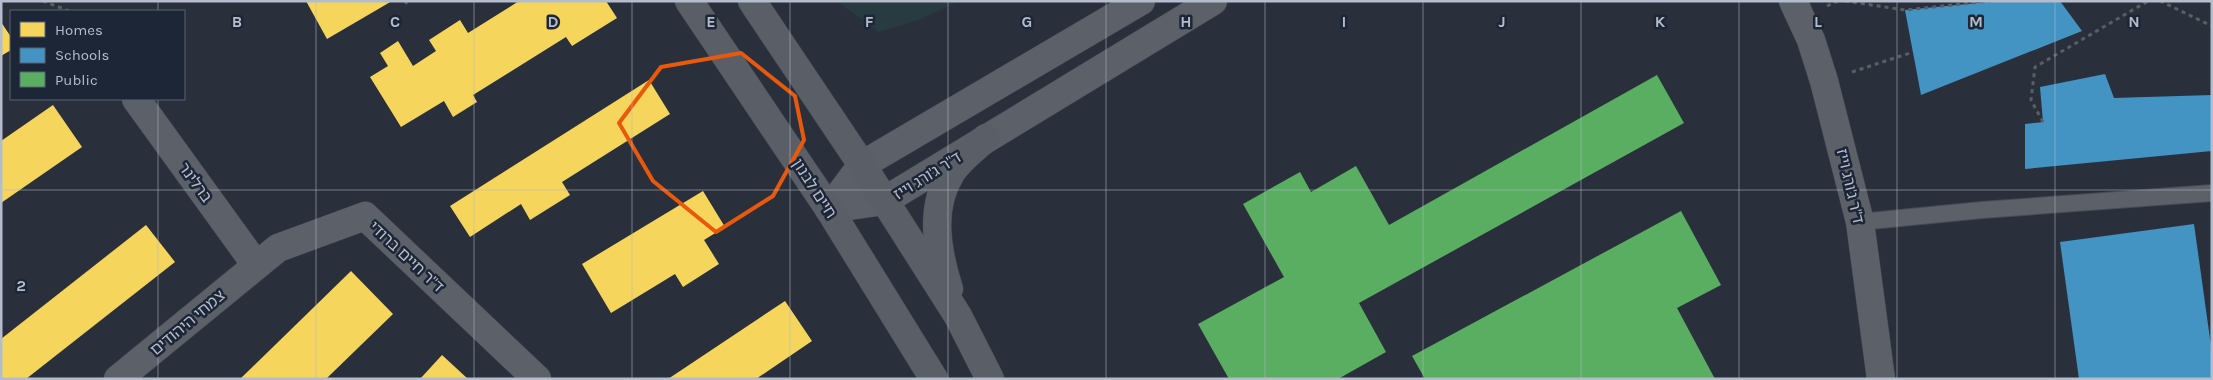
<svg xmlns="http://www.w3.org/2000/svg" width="2213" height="380" viewBox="0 0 2213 380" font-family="Karla,'Noto Sans Hebrew',sans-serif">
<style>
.green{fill:#273b41}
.homes{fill:#f6d55c}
.schools{fill:#4393c3}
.public{fill:#5aae61}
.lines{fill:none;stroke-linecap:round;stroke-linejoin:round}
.lane-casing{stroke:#474b53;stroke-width:18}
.street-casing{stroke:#474b53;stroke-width:29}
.secondary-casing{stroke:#474b53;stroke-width:29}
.path{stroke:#595e65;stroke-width:3;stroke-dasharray:4 4;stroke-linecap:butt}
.lane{stroke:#5c6068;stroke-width:16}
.street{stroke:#5c6068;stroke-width:28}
.secondary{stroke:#5a5e66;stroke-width:28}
.marked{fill:none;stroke:#e8590c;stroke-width:4;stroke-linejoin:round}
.grid{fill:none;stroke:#b5bccb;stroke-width:1;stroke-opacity:0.55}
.labels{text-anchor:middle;stroke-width:5;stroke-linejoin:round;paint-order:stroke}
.street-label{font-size:16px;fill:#b5bccb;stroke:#1d2636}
.grid-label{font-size:16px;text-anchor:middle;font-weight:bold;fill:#b5bccb;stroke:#1d2636;stroke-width:5;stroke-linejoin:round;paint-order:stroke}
</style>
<rect width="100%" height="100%" fill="#2a303b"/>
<path class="green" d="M837 1H959L921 19 879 32Z"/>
<g class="homes">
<path d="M306 1H392L327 39Z"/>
<path d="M519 1H606L617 18 572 46 566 37 473 95 477 102 453 117 444 101 401 127 370 77 388 66 380 53 398 41 413 66 436 51 429 40 460 20 468 33Z"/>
<path d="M1 22 11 37V50L1 56Z"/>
<path d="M649 80 670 114 562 182 570 195 530 220 521 204 470 237 450 206Z"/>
<path d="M53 105 82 147 1 203V141Z"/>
<path d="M703 191 725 227 704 240 719 264 683 287 675 274 611 313 582 264Z"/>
<path d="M146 225 175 262 26 379H1V339Z"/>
<path d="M351 271 393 314 326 379H240Z"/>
<path d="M785 301 812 341 756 379H668Z"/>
<path d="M442 355 468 379H420Z"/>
</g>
<g class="schools">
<path d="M1998 1H2060L2082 31 1921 95 1905 10Z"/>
<path d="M2105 74 2114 98 2212 95V151L2025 169V124L2043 122 2040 87Z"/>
<path d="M2194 224 2212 353V379H2079L2060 242Z"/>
</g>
<g class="public">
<path d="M1657 75 1684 123 1359 303 1386 352 1338 379H1229L1198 324 1284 277 1243 204 1300 172 1311 192 1356 166 1389 225Z"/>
<path d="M1681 211 1721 285 1677 308 1715 379H1425L1412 356Z"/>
</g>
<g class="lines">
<g class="lane-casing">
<path id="lane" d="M1860 222 1982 210 2212 193"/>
</g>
<g class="street-casing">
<g id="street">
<path d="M1793 1 1811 40 1824 81 1860 222 1881 379"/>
<path d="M136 99 256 265"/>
<path d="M829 209 884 201 1213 1"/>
<path d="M829 209 862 165 1141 1"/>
<path d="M118 379 278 248 365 216 537 379"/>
</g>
</g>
<g class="secondary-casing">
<g id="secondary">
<path d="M689 1 829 209 934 379"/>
<path d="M752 1 862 165 958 316 990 379"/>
<path d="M949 289C937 252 929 208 951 173 959 160 974 149 986 138"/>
</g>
</g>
<g class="path">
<path d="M43 1 69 11"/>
<path d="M405 1 407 4"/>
<path d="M1845 1 1905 10 1990 1"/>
<path d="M2160 1 2212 26"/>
<path d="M1827 6 1838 1"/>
<path d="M1852 72 1913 52"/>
<path d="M2043 122 2031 100 2035 67 2148 1"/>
</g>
<use href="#lane" class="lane"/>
<use href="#street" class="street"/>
<use href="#secondary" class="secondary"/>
</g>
<path class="marked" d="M741 53 795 96 804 140 773 196 716 232 653 181 619 123 661 67Z"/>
<path class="grid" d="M158 1V11M316 1V379M474 1V379M632 1V379M790 1V379M948 1V379M1106 1V379M1265 1V379M1423 1V379M1581 1V379M1739 1V379M1897 1V379M2055 1V379M158 99V379M1 190H2212"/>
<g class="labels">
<g class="street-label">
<text transform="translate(927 175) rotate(-32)" y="6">ד"ר ג'ורג וייז</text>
<text transform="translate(196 182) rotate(54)" y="6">ברלינר</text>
<text transform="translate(1851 186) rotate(77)" y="6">ד"ר ג'ורג וייז</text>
<text transform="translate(815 188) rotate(57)" y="6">חיים לבנון</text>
<text transform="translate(407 256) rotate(43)" y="6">ד"ר חיים ברודי</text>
<text transform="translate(187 322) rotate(-40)" y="6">צמחי היהודים</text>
</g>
</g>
<g class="grid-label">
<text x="237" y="27">B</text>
<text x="395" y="27">C</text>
<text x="553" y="27">D</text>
<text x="711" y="27">E</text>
<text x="869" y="27">F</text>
<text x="1027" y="27">G</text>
<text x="1186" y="27">H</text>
<text x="1344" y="27">I</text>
<text x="1502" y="27">J</text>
<text x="1660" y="27">K</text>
<text x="1818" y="27">L</text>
<text x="1976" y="27">M</text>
<text x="2134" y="27">N</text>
<text x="21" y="291">2</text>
</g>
<rect width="2213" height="380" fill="none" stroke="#b5bccb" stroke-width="5"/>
<rect x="10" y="10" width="175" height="90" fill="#1d2636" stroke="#5a6272"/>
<rect x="20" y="22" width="25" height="15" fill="#f6d55c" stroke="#5a6272"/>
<text x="55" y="35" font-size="15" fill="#b5bccb">Homes</text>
<rect x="20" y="48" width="25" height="15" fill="#4393c3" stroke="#5a6272"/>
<text x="55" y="60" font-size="15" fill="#b5bccb">Schools</text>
<rect x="20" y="72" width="25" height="15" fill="#5aae61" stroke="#5a6272"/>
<text x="55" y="85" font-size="15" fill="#b5bccb">Public</text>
</svg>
